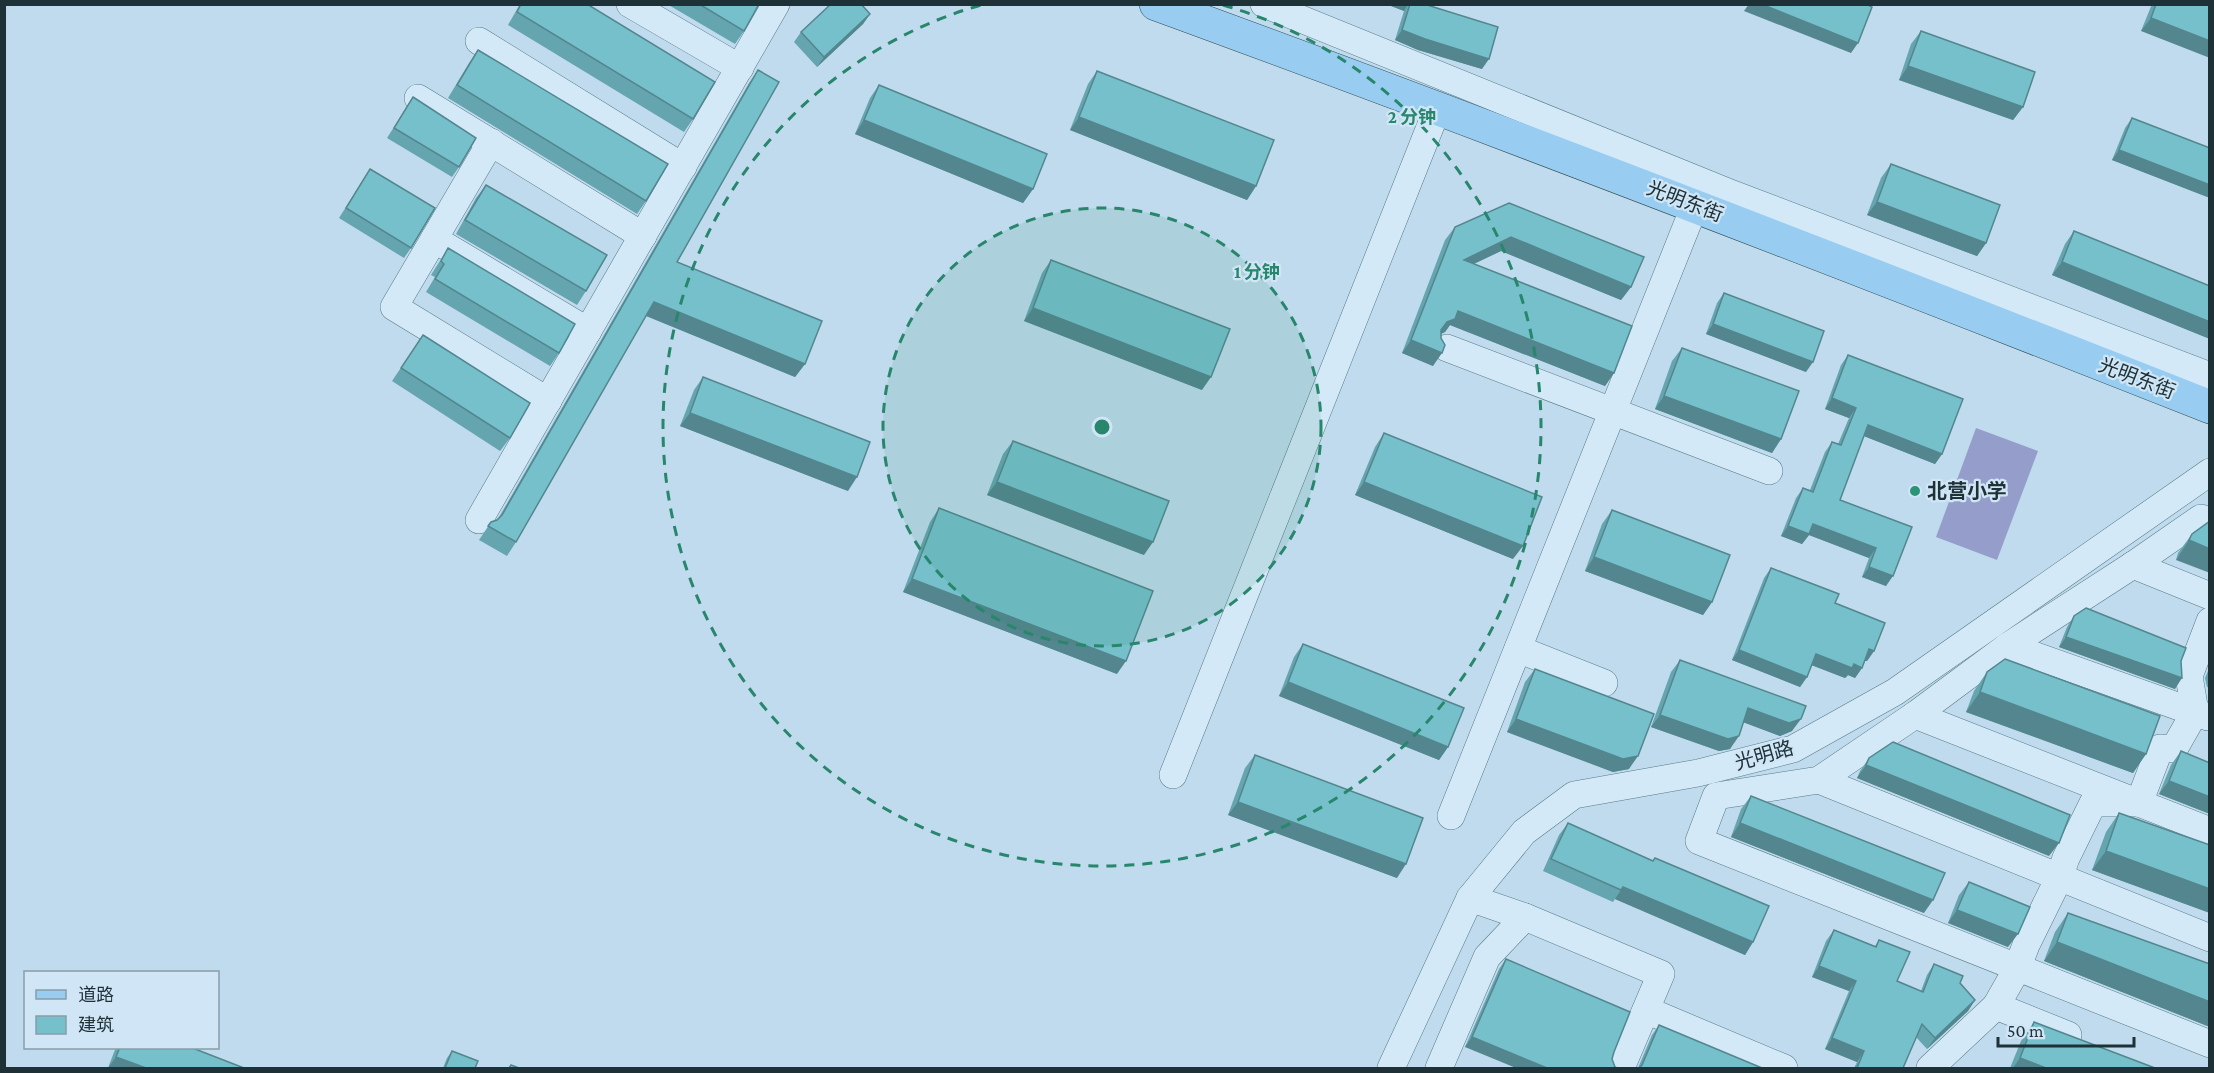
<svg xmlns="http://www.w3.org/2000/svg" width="2214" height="1073" viewBox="0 0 2214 1073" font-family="'Crimson Pro','Noto Sans SC',serif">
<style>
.pitch{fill:#959ecb}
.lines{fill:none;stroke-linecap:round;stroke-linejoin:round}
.minor-casing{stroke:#587b86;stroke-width:28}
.major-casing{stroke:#2d4d54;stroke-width:34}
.minor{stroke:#d3e9f8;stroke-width:27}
.major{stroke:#98cdf1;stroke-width:33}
.wall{fill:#65a5af}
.shaded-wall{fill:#53868e}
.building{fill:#76c0cb;stroke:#53868e;stroke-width:1.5}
.ring{fill:none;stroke:#27866c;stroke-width:3;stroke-dasharray:10 8}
.poi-dot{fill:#299575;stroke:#d0e5f5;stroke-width:2}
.labels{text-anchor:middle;stroke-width:4.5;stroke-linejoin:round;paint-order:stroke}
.street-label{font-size:20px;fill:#1d3136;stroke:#d0e5f5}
.poi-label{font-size:20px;font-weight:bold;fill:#1d3136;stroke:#d0e5f5;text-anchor:start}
.centre{fill:#27866c;stroke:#d0e5f5;stroke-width:3}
.ring-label{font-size:18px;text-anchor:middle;font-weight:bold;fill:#27866c;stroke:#d0e5f5;stroke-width:4.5;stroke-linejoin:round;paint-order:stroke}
</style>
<rect width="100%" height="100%" fill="#c0dbed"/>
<path class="pitch" d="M1976 428 2038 451 1997 560 1936 537Z"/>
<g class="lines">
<g class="minor-casing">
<g id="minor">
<path d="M630 4 740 68"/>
<path d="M1264 4 1730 193 2210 376"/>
<path d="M479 41 683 167"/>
<path d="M418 98 643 236"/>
<path d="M491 142 434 239 588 331"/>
<path d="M434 239 394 307 548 401"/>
<path d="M1447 348 1769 471"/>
<path d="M479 520 776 4"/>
<path d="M2210 521 2201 518 2133 565 2008 646 1915 715 1819 780 1716 796 1699 841 2210 1044"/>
<path d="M2133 565 2210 596"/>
<path d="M2008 646 2208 717"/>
<path d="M1518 649 1604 683"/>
<path d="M1915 715 2210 831"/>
<path d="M1173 775 1438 107"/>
<path d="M1819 780 2210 938"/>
<path d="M1451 816 1695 205"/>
<path d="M1470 898 1525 917 1661 974 1621 1068"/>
<path d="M1996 1006 2068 1035"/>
<path d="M1646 1010 1784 1068"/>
<path d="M1391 1068 1470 898 1524 832 1574 795 1698 773 1793 749 1895 692 2210 472"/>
<path d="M1439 1068 1487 957 1525 917"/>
<path d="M1930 1068 1996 1006 2017 969 2026 945 2059 878 2066 858 2093 803H2139L2160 748 2174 749 2195 712 2189 676 2210 621"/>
</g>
</g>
<g class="major-casing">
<path id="major" d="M1156 4C1509 133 1860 269 2210 407"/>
</g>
<use href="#minor" class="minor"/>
<use href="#major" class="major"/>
</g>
<g class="wall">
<path d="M520 4H587L693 119 684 132 508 25Z"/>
<path d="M667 4H759L744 31 735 44Z"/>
<path d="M1386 4H1424L1482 69 1418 50 1395 40 1404 11Z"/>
<path d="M2152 4H2210L2141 31Z"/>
<path d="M870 14 863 24 817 67 794 42 801 32Z"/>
<path d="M1921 31 2023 107 2013 120 1899 80 1911 44Z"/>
<path d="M478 50 646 201 637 214 448 98 469 63Z"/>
<path d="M758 70 677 262 805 364 795 377 646 316 516 542 507 556 479 540 491 522 498 519 749 83Z"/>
<path d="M1097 71 1256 186 1247 200 1070 130 1088 84Z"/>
<path d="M879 85 1033 189 1023 203 855 134 870 98Z"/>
<path d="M413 97 459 167 452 177 387 138Z"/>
<path d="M2132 118 2210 148V198L2112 160 2125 128Z"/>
<path d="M1891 164 1986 243 1977 256 1867 215 1881 178Z"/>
<path d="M370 169 411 248 404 258 339 218Z"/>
<path d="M486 185 586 291 577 305 456 234 476 198Z"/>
<path d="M1455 227 1631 287 1621 300 1501 251 1474 264 1614 373 1605 386 1450 325 1445 332 1441 334 1433 366 1402 353 1445 240Z"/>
<path d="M2074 231 2210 286V339L2052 275 2065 244Z"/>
<path d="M448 248 559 353 550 366 426 292 435 277 431 275Z"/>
<path d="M1051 260 1202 390 1024 321 1042 273Z"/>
<path d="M1724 293 1806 372 1706 334 1717 303Z"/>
<path d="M423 335 510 438 500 451 392 381Z"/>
<path d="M1682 348 1781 439 1772 453 1655 409 1672 361Z"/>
<path d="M1848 355 1942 454 1935 464 1864 436 1840 500 1912 527 1886 586 1862 577 1869 558 1809 535 1802 544 1781 536 1796 498 1803 488 1810 490 1825 452 1832 442 1838 444 1849 418 1825 409 1841 365Z"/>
<path d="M703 377 848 491 680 426 694 390Z"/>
<path d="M1384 433 1513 559 1355 495 1375 447Z"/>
<path d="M1013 441 1144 555 987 495 1003 454Z"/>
<path d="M939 508 1117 674 903 592 930 522Z"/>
<path d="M1612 510 1712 602 1703 615 1585 571 1602 524Z"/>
<path d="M2210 521 2176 560 2178 553 2192 534Z"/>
<path d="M1771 568 1874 651 1867 661H1865L1862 668 1855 678 1848 675 1845 678 1811 665 1807 677 1800 687 1732 660 1764 578Z"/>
<path d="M2074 616 2181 661 2175 689 2059 647 2067 627Z"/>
<path d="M1303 644 1448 747 1439 760 1279 696 1294 657Z"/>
<path d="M1680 660 1792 731 1780 736 1743 722 1730 749 1719 751 1651 727 1671 672Z"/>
<path d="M2210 666V688L2207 687 2205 678Z"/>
<path d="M1535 669 1629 769 1613 772 1507 732 1525 682Z"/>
<path d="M1987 672 2146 754 2133 773 1966 712 1974 691Z"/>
<path d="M2181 751 2210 763V814L2159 794 2171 765Z"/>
<path d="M1255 755 1397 878 1228 815 1245 768Z"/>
<path d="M1869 758 2049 856 1857 778 1860 771Z"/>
<path d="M1751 796 1924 913 1731 837 1741 809Z"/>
<path d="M2119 813 2210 845V913L2092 870 2106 832Z"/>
<path d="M1568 823 1653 861 1655 858 1753 942 1745 955 1615 899 1613 902 1543 871 1559 835Z"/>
<path d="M1969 882 2008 947 1948 923 1959 895Z"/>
<path d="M2068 913 2210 964V1027L2044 961 2055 932Z"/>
<path d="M1834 930 1875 946 1879 940 1897 981 1921 991 1927 975 1934 964 1960 983 1975 1000 1968 1011 1927 1049 1916 1037 1903 1068H1854L1857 1062 1825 1049 1849 991 1812 977 1826 941Z"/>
<path d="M1506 959 1614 1052 1612 1059 1615 1067 1465 1047 1499 969Z"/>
<path d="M2034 1022 2155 1068H2010L2021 1041Z"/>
<path d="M1659 1025 1762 1068H1638L1652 1035Z"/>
<path d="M116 1047H190L244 1068H108Z"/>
<path d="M452 1051 475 1068H443L447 1058Z"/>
</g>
<g class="shaded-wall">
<path d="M1386 4H1408L1404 11Z"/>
<path d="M1749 4H1761L1858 43 1851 53 1744 11Z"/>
<path d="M870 14 863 24 817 67 824 57Z"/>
<path d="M2151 18 2210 41V58L2141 31Z"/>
<path d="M1402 30 1489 59 1482 69 1418 50 1395 40Z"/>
<path d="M1908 66 2023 107 2013 120 1899 80Z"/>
<path d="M1079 117 1256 186 1247 200 1070 130Z"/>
<path d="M864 120 1033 189 1023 203 855 134Z"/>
<path d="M2119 150 2210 185V198L2112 160Z"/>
<path d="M1877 202 1986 243 1977 256 1867 215Z"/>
<path d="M1511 237 1631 287 1621 300 1501 251 1454 273 1464 260Z"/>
<path d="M2062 262 2210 322V339L2052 275Z"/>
<path d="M654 302 805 364 795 377 644 315Z"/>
<path d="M1033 308 1211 377 1202 390 1024 321Z"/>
<path d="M1458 311 1614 373 1605 386 1450 325 1445 332 1438 335 1447 322Z"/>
<path d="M1713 324 1813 362 1806 372 1706 334Z"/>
<path d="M1411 340 1442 353 1433 366 1402 353Z"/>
<path d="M1664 396 1781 439 1772 453 1655 409Z"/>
<path d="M1832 398 1856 408 1849 418 1825 409Z"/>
<path d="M690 413 857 477 848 491 680 426Z"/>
<path d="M1868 425 1942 454 1935 464 1861 435Z"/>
<path d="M997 482 1153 542 1144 555 987 495Z"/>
<path d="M1364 482 1523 546 1513 559 1355 495Z"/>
<path d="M1813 524 1876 548 1869 558 1809 535 1802 544 1781 536 1788 526Z"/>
<path d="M2189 540 2210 549V573L2176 560Z"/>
<path d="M1594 557 1712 602 1703 615 1585 571Z"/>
<path d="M1869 567 1893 576 1886 586 1862 577Z"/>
<path d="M912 579 1126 661 1117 674 903 592Z"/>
<path d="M2066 637 2182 678 2175 689 2059 647Z"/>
<path d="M1869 649 1874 651 1867 661 1862 660Z"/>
<path d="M1739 650 1807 677 1800 687 1732 660Z"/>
<path d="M1816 654 1854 664 1862 668 1855 678 1848 675 1845 678 1809 664Z"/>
<path d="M1288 682 1448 747 1439 760 1279 696Z"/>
<path d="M1980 692 2146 754 2133 773 1966 712Z"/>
<path d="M1748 708 1801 719 1792 731 1780 736 1740 721Z"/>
<path d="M1660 715 1739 736 1730 749 1719 751 1651 727Z"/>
<path d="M1516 719 1638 756 1629 769 1613 772 1507 732Z"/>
<path d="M1866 765 2059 843 2049 856 1857 778Z"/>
<path d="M2169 781 2210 797V814L2159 794Z"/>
<path d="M1238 802 1406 864 1397 878 1228 815Z"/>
<path d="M1740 823 1933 900 1924 913 1731 837Z"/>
<path d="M2106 851 2210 889V913L2092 870Z"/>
<path d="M1623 887 1753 942 1745 955 1615 899Z"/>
<path d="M1957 910 2018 934 2008 947 1948 923Z"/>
<path d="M2057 942 2210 1002V1027L2044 961Z"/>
<path d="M1819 966 1856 981 1849 991 1812 977Z"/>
<path d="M1975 1000 1968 1011 1927 1049 1935 1038Z"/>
<path d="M1472 1037 1547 1068H1516L1465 1047Z"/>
<path d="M1832 1038 1864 1051 1857 1062 1825 1049Z"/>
<path d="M116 1057 146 1068H108Z"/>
<path d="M2020 1058 2046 1068H2013Z"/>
</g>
<g class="building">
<path d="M521 4H587L715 82 693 119 517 12Z"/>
<path d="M699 4H759L744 31Z"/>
<path d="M831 4H861L870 14 824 57 801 32Z"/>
<path d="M1410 4H1424L1498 27 1489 59 1425 39 1402 30Z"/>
<path d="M1761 4H1866L1872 7 1858 43Z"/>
<path d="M2156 4H2210V41L2151 18Z"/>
<path d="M1921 31 2035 72 2023 107 1908 66Z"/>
<path d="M478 50 668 164 646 201 457 85Z"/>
<path d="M758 70 779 82 677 262 822 321 805 364 654 302 516 542 488 526 491 522 497 520 502 515Z"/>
<path d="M1097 71 1274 140 1256 186 1079 117Z"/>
<path d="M879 85 1047 154 1033 189 864 120Z"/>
<path d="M413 97 476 138 459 167 394 128Z"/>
<path d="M2132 118 2210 148V185L2119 150Z"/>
<path d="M1891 164 2000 205 1986 243 1877 202Z"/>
<path d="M370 169 435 208 411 248 346 208Z"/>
<path d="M486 185 607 255 586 291 465 220Z"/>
<path d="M1509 203 1644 257 1631 287 1511 237 1464 260 1632 326 1614 373 1458 311 1455 319 1447 322 1441 330V338L1445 345 1442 353 1411 340 1455 227Z"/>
<path d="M2074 231 2210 286V322L2062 262Z"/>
<path d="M448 248 575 324 559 353 435 279 444 264 441 261Z"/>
<path d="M1051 260 1230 329 1211 377 1033 308Z"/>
<path d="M1724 293 1824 331 1813 362 1713 324Z"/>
<path d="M423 335 530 403 510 438 401 368Z"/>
<path d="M1682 348 1799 391 1781 439 1664 396Z"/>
<path d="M1848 355 1963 399 1942 454 1868 425 1840 500 1912 527 1893 576 1869 567 1876 548 1813 524 1809 534 1788 526 1803 488 1813 492 1832 442 1841 445 1856 408 1832 398Z"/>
<path d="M703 377 870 442 857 477 690 413Z"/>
<path d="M1384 433 1542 497 1523 546 1364 482Z"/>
<path d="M1013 441 1169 501 1153 542 997 482Z"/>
<path d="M939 508 1153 591 1126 661 912 579Z"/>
<path d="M1612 510 1730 555 1712 602 1594 557Z"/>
<path d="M2210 521V549L2189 540 2192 534Z"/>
<path d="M1771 568 1839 594 1835 603 1885 623 1874 651 1869 649 1862 668 1854 664 1852 668 1816 654 1807 677 1739 650Z"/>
<path d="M2086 608 2186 648 2181 661 2182 678 2066 637 2074 616Z"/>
<path d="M1303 644 1464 708 1448 747 1288 682Z"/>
<path d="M2005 659 2160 716 2146 754 1980 692 1987 672Z"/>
<path d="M1680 660 1806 706 1801 719 1789 723 1748 708 1739 736 1728 739 1660 715Z"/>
<path d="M1535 669 1654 714 1638 756 1623 759 1516 719Z"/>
<path d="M1893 742 2070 815 2059 843 1866 765 1869 758Z"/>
<path d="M2181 751 2210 763V797L2169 781Z"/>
<path d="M1255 755 1423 818 1406 864 1238 802Z"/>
<path d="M1751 796 1945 873 1933 900 1740 823Z"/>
<path d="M2119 813 2210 845V889L2106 851Z"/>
<path d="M1568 823 1653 861 1655 858 1769 906 1753 942 1623 887 1621 890 1551 859Z"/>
<path d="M1969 882 2030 907 2018 934 1957 910Z"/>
<path d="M2068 913 2210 964V1002L2057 942Z"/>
<path d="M1834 930 1876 947 1879 940 1910 952 1897 981 1923 992 1934 964 1963 976 1960 983 1975 1000 1935 1038 1922 1024 1903 1068H1857L1864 1051 1832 1038 1856 981 1819 966Z"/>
<path d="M1506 959 1630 1012 1614 1052 1612 1059 1615 1067 1617 1068H1547L1472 1037Z"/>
<path d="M2034 1022 2155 1068H2046L2020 1058Z"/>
<path d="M1659 1025 1762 1068H1639L1642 1065Z"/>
<path d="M120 1047H190L244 1068H146L116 1057Z"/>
<path d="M452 1051 478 1061 475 1068H445Z"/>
<path d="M511 1065 519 1068H509Z"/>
</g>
<circle cx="1102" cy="427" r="219" fill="#27866c" fill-opacity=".12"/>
<g class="ring">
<circle cx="1102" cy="427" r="219"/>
<path d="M1223 5A439 439 0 1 1 981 5"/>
</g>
<circle class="poi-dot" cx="1915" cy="491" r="6"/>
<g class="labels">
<g class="street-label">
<text transform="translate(1685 201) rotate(21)" y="7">光明东街</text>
<text transform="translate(2137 378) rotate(21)" y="7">光明东街</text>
<text transform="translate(1764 755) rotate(-16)" y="7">光明路</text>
</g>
<g class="poi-label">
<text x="1927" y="498">北营小学</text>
</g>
</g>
<circle cx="1102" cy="427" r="9" class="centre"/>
<g class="ring-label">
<text x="1412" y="123">2 分钟</text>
<text x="1257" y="278">1 分钟</text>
</g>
<rect width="2214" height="1073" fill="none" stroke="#1d3136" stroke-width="12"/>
<rect x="24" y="971" width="195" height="78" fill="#d0e5f5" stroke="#889da9" stroke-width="1.5"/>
<rect x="36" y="990" width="30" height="9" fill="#98cdf1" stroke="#889da9" stroke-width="1.5"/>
<text x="78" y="1001" font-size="18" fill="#1d3136">道路</text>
<rect x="36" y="1016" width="30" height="18" fill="#76c0cb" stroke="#889da9" stroke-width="1.5"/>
<text x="78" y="1031" font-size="18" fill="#1d3136">建筑</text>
<path d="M1998 1037v9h136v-9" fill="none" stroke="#1d3136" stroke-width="3"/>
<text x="2007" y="1037" font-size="18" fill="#1d3136" stroke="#d0e5f5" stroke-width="4.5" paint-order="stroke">50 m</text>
</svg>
